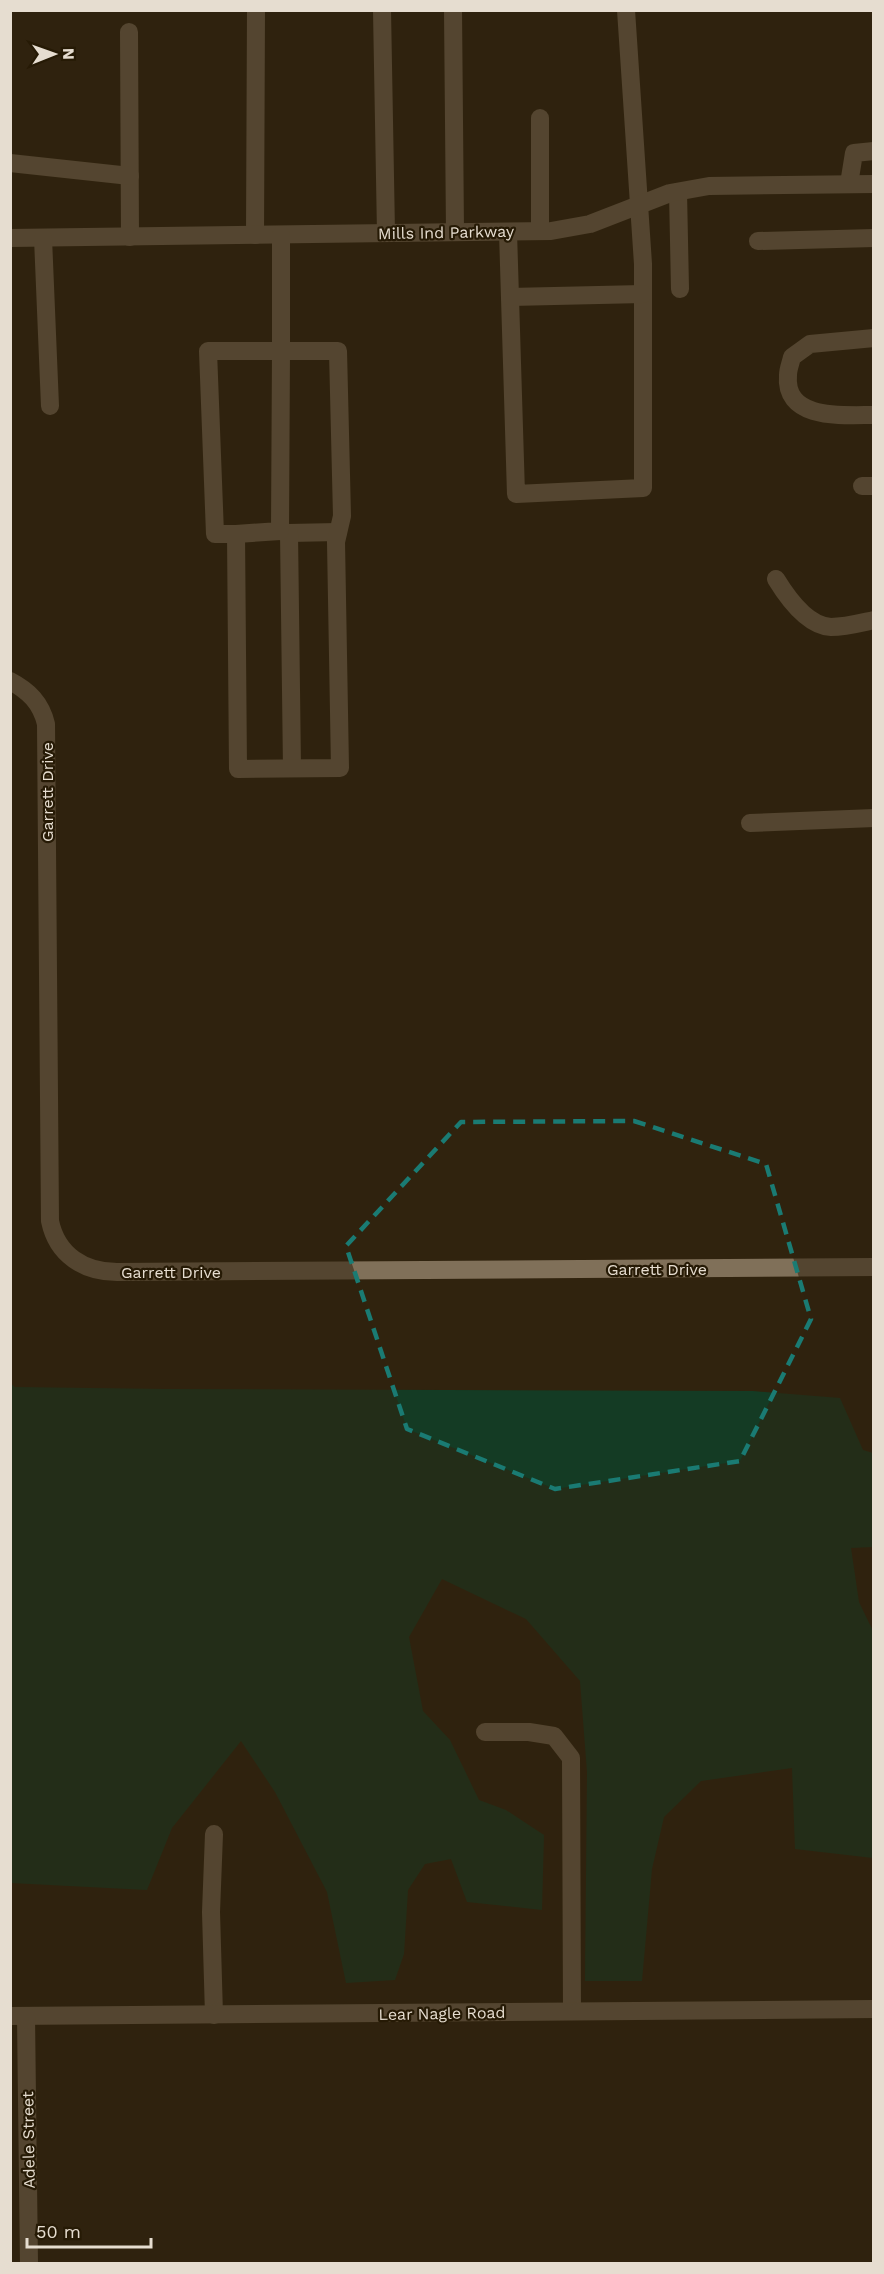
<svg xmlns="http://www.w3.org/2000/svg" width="884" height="2274" viewBox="0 0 884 2274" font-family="'Work Sans',sans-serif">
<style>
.green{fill:#143b24}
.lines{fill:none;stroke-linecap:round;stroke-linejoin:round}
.minor{stroke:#807059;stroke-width:18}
.marked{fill:none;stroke:#1a7b73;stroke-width:4.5;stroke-dasharray:12 8;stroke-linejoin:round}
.labels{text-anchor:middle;stroke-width:4.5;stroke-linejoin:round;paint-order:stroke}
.street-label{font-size:16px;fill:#e6ddd0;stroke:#261a05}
</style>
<rect width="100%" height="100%" fill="#30230e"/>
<path class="green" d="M10 1383 15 1387 166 1389 753 1391 840 1398 863 1450 873 1453V1547L851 1548 859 1602 873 1631V1858L795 1849 792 1768 701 1781 664 1817 652 1869 642 1981H585L587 1772 580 1681 526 1619 442 1579 409 1637 423 1711 450 1740 479 1800 506 1810 544 1835 542 1910 467 1902 451 1859 425 1864 408 1890 404 1954 395 1980 346 1983 327 1892 275 1792 241 1741 172 1828 147 1890 11 1883Z"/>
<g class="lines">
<g class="minor">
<path d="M382 10 386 233"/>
<path d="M453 10 455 232"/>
<path d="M129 32 130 237"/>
<path d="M540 118V231"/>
<path d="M10 163 130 176"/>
<path d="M849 184 854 153 874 151"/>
<path d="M678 192 680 289"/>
<path d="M508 232 516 494 643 488V264L626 10"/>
<path d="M255 235 256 10"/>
<path d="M10 238 551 231 590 224 670 193 709 186 874 184"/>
<path d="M43 238 50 406"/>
<path d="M758 241 874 238"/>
<path d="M510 297 643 294"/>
<path d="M874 338 810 344 792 357C791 362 788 369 788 375 784 421 844 415 874 415"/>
<path d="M862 486H874"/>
<path d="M280 531 289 533 338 532"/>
<path d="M289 533 292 768"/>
<path d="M236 534 280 531 281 351H208L215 534H236L238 769 340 768 336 542 342 516 338 351H281V235"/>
<path d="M776 579C787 597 807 626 831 627 845 627 860 623 874 620"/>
<path d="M10 681C29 691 41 703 46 724L50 1221C57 1255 84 1272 117 1272L874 1267"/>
<path d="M750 823 874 818"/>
<path d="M485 1732H529L554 1736 571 1758 572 2011"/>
<path d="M214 2015 211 1912 214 1834"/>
<path d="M10 2016 874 2009"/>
<path d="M26 2016 29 2264"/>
</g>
</g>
<path d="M0 0H884V2274H0ZM634 1121 766 1164 811 1319 740 1461 555 1489 407 1429 346 1246 461 1122Z" fill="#30230e" fill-opacity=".55" fill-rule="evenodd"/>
<path class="marked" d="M634 1121 766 1164 811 1319 740 1461 555 1489 407 1429 346 1246 461 1122Z"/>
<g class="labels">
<g class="street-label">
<text transform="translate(446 232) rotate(-1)" y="6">Mills Ind Parkway</text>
<text transform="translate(47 792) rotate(-90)" y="6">Garrett Drive</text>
<text x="657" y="1275">Garrett Drive</text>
<text x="171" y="1278">Garrett Drive</text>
<text transform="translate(442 2013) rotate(-1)" y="6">Lear Nagle Road</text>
<text transform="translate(28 2140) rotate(-91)" y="6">Adele Street</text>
</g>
</g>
<rect width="884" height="2274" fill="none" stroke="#e6ddd0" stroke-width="24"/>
<g transform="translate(54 54) rotate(89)" stroke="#261a05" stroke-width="4.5" paint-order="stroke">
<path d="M0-4.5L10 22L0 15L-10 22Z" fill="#e6ddd0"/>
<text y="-9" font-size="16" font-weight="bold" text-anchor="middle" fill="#e6ddd0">N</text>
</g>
<path d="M27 2238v9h124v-9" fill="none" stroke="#e6ddd0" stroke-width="3"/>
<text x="36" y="2238" font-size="18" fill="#e6ddd0" stroke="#261a05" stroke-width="4.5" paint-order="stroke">50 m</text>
</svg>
